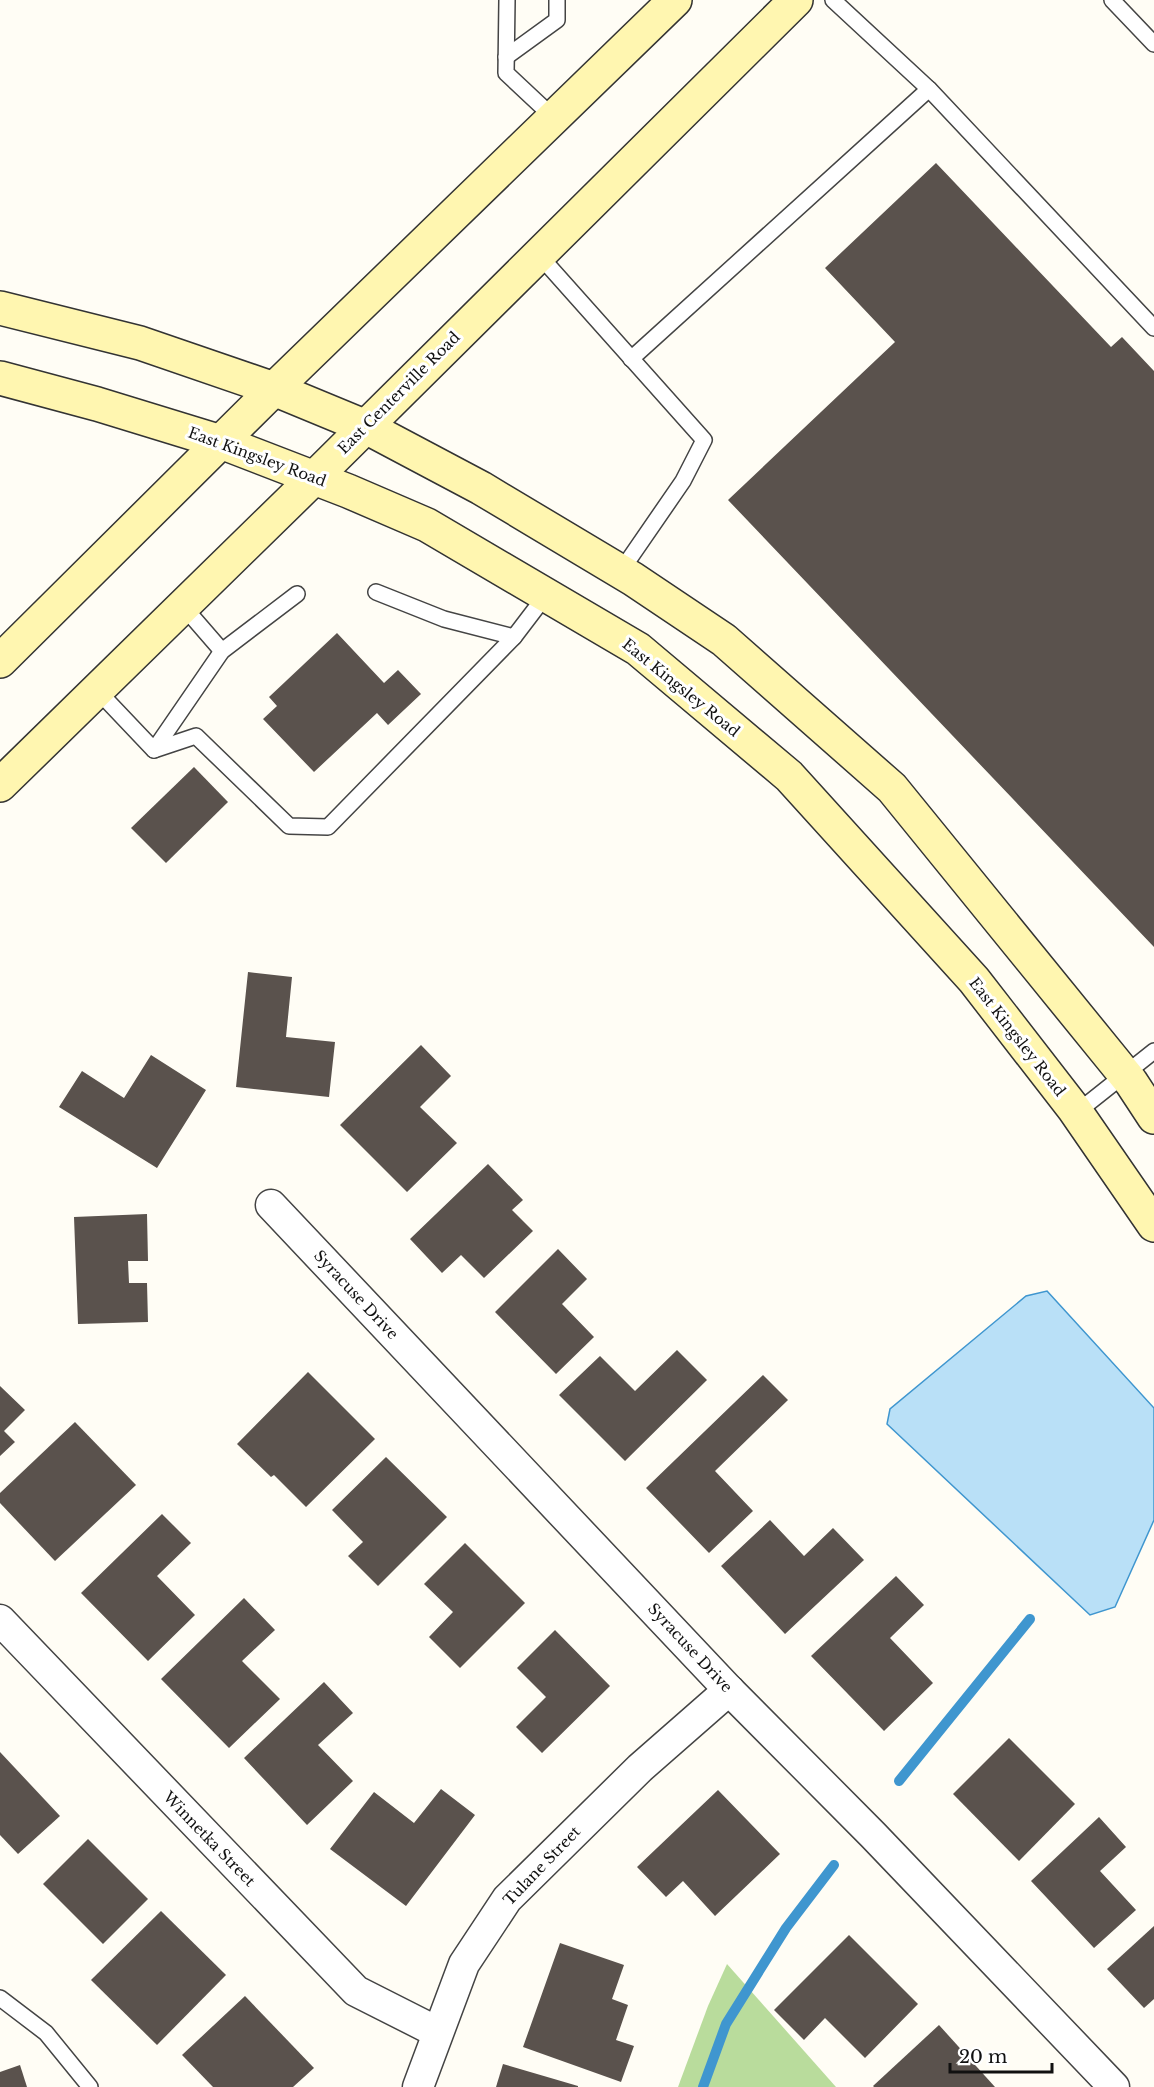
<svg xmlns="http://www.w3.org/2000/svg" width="1154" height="2087" viewBox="0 0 1154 2087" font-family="'Libre Baskerville',serif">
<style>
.forest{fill:#b9dc9c}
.water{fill:#b9e0f7;stroke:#3f96cf;stroke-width:1.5}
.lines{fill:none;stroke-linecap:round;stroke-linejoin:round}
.stream{stroke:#3f96cf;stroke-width:10}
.building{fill:#5a524d}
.service-casing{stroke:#444;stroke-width:18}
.minor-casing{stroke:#444;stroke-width:33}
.secondary-casing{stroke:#333;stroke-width:36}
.service{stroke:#fff;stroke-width:15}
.minor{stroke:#fff;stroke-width:30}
.secondary{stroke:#fff6b0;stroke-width:33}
.labels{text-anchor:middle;stroke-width:6;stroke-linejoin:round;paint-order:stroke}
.street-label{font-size:15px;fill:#111;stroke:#fff}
</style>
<rect width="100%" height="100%" fill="#fffdf5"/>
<path class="forest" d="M727 1964 836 2087H678L708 2006Z"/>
<path class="water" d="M1047 1291 1154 1408V1520L1115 1607 1090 1615 887 1424 890 1409 1026 1296Z"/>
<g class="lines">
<g class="stream">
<path d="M899 1781 1030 1619"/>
<path d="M703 2087 726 2024 786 1928 834 1865"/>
</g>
</g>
<g class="building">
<path d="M936 163 1111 347 1122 337 1154 371V947L728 500 895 342 825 268Z"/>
<path d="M337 633 384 683 398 670 421 694 388 725 377 713 314 772 263 719 277 706 269 697Z"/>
<path d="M194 767 228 802 166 863 131 828Z"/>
<path d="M248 972 292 977 286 1037 335 1042 329 1097 236 1087Z"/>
<path d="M421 1045 451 1076 420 1107 457 1143 407 1192 340 1125Z"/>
<path d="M151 1055 206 1090 157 1168 59 1107 82 1071 124 1098Z"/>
<path d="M488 1164 523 1200 512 1210 533 1231 484 1278 461 1255 442 1273 410 1239Z"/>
<path d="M147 1214 148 1261H128L129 1283H147L148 1322 78 1324 74 1217Z"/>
<path d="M558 1249 587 1279 562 1304 594 1337 556 1374 495 1312Z"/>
<path d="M677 1350 707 1380 625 1461 559 1395 600 1356 635 1391Z"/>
<path d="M308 1372 375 1439 306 1507 274 1475 271 1477 237 1444Z"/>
<path d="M763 1375 788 1400 715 1471 753 1511 709 1553 646 1488Z"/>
<path d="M0 1386 25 1410 4 1431 15 1442 0 1456Z"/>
<path d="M75 1422 136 1485 55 1561 0 1503V1493Z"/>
<path d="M386 1457 447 1517 378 1586 348 1556 363 1542 332 1510Z"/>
<path d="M162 1514 191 1543 157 1576 195 1615 148 1661 81 1593Z"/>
<path d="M770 1520 804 1556 833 1528 864 1560 785 1634 721 1566Z"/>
<path d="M465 1543 525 1603 460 1668 429 1637 453 1612 424 1584Z"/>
<path d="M896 1576 924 1605 890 1638 933 1683 884 1731 811 1656Z"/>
<path d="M244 1598 275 1630 242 1661 280 1699 229 1748 161 1679Z"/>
<path d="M555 1630 610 1686 542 1753 516 1727 546 1697 517 1668Z"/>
<path d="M324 1682 353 1713 318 1745 353 1781 307 1825 244 1758Z"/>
<path d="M1009 1738 1075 1804 1019 1861 953 1794Z"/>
<path d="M0 1752 60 1816 18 1854 0 1835Z"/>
<path d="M441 1789 475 1815 406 1906 330 1849 374 1792 414 1823Z"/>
<path d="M718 1790 780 1854 715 1916 683 1881 666 1897 637 1867Z"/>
<path d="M1099 1817 1126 1847 1100 1871 1136 1910 1094 1948 1031 1881Z"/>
<path d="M88 1839 148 1899 103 1944 43 1884Z"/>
<path d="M161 1911 226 1975 157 2045 91 1980Z"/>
<path d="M1154 1926V1999L1144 2008 1107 1969Z"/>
<path d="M849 1935 918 2004 865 2058 825 2018 804 2040 774 2010Z"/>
<path d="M560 1943 624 1965 612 1999 628 2005 616 2040 634 2046 621 2082 523 2047Z"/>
<path d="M245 1996 314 2068 293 2087H213L182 2055Z"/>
<path d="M939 2025 995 2087H874L873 2086Z"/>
<path d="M503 2064 578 2086V2087H496Z"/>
<path d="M20 2065 27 2087H0V2072Z"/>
</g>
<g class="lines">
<g class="service-casing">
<g id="service">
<path d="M507 0 506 73 554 118"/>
<path d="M833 0 929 89 1154 328"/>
<path d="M1112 0 1154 44"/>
<path d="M506 57 557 20V0"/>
<path d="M539 255 704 440 683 481 621 571"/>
<path d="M631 359 929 89"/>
<path d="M376 592 444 619 514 637 546 595"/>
<path d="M183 606 222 651"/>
<path d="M97 690 154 750 222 651 297 594"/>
<path d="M154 750 196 736 289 826 328 827 514 637"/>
<path d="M1076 1113 1154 1051"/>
<path d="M0 1998 46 2033 90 2087"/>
</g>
</g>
<g class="minor-casing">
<g id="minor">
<path d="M271 1205 729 1690 873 1835 1114 2087"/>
<path d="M0 1620 356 1991 437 2032"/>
<path d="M418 2087 464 1964 507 1899 640 1768 729 1690"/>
</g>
</g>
<g class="secondary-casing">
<g id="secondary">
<path d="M0 308 140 343 274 389 366 427 481 488 633 579 724 640 892 788 1131 1082 1154 1117"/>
<path d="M0 378 97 404 221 442 348 491 427 525 638 649 789 776 974 980 1074 1109 1154 1225"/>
<path d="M0 661 274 389 675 0"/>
<path d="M0 785 315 477 796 0"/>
</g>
</g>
<use href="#service" class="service"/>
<use href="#minor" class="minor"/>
<use href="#secondary" class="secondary"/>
</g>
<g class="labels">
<g class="street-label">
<text transform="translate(399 393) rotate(-45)" y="5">East Centerville Road</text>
<text transform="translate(257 457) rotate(20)" y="5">East Kingsley Road</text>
<text transform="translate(681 688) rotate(39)" y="5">East Kingsley Road</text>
<text transform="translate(1017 1037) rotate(52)" y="5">East Kingsley Road</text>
<text transform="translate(356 1295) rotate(47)" y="5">Syracuse Drive</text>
<text transform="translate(690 1648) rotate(47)" y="5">Syracuse Drive</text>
<text transform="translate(209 1839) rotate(46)" y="5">Winnetka Street</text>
<text transform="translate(542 1866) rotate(-46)" y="5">Tulane Street</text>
</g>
</g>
<path d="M950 2063v9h102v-9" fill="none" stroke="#111111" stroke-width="3"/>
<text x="959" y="2063" font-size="18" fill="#111111" stroke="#ffffff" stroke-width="4.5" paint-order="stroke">20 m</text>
</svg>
